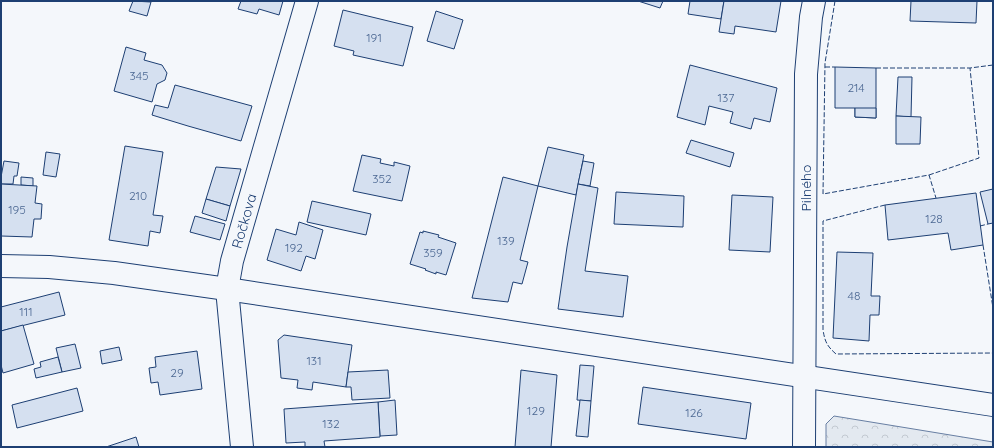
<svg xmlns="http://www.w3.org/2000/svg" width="994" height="448" viewBox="0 0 994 448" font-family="Quicksand,sans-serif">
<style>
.park{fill:url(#park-crowns);stroke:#687fa3}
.building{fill:#d5e0f0;stroke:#1d3f73}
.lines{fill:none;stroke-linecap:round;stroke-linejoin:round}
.minor-casing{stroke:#1d3f73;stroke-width:24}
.minor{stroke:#f4f7fb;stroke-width:22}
.fence{stroke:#1d3f73;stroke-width:1;stroke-dasharray:5 2;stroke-linecap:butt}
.labels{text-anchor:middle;stroke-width:3;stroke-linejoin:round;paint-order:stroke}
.number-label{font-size:12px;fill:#4b6792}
.street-label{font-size:14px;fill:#1d3f73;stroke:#f4f7fb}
</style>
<defs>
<pattern id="park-crowns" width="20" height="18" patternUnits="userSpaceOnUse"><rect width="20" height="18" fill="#e3e9f0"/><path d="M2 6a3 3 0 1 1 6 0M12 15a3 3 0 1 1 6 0" fill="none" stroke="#c2c9d1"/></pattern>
</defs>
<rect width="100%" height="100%" fill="#f4f7fb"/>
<path class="park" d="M834 416 993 442V447H826V424Z"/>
<g class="building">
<path d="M133 1 151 2 147 16 129 11Z"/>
<path d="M241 1H283L279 15 259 9 257 14 238 9Z"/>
<path d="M638 1H663L660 8Z"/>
<path d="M690 1H724L721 19 688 14Z"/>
<path d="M724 1H781L776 32 735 26 734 34 719 32Z"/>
<path d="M911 1H977L976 23 910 21Z"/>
<path d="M343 10 413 27 403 66 353 55 354 51 334 46Z"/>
<path d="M436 11 463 20 454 49 427 41Z"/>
<path d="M126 47 146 53 144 60 162 65 167 73 165 80 157 84 152 102 114 91Z"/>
<path d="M690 65 777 88 770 122 754 118 751 129 730 123 733 112 709 106 705 125 677 117Z"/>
<path d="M835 67 876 68V118L855 117V108H835Z"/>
<path d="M898 77H912L911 117 896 116Z"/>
<path d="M175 85 252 106 241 141 188 126 152 115 155 105 168 108Z"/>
<path d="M855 108H876V118L855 117Z"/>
<path d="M896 116 921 117 920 144H896Z"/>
<path d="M691 140 734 153 730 167 686 153Z"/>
<path d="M125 146 163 152 153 215 163 216 160 233 150 231 148 246 109 240Z"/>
<path d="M548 147 584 155 576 195 538 186Z"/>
<path d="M46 152 60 154 56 177 43 175Z"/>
<path d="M362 155 381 159 380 163 394 166V162L410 166 402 201 353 191Z"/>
<path d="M4 161 19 163 17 176H14L13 184H1V177Z"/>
<path d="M583 161 594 163 590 186 578 184Z"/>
<path d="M216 167 241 169 230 206 206 199Z"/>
<path d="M21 177 33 178V186L21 185Z"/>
<path d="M503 177 538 186 520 260 528 262 522 284 513 282 508 302 472 298Z"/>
<path d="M1 184 37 186 35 203 42 204 41 219H34L32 237 1 236Z"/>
<path d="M578 184 598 188 585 271 628 276 623 317 558 309 567 247Z"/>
<path d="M993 189V223L988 224 980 192Z"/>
<path d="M616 192 684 196 683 227 614 224Z"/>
<path d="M976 193 983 245 951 250 948 233 888 240 885 205Z"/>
<path d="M732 195 773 197 770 252 729 250Z"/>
<path d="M206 199 230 206 226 221 202 213Z"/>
<path d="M312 201 371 214 366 235 307 222Z"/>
<path d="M195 216 225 224 220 240 190 232Z"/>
<path d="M299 222 323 230 315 259 306 256 301 271 267 260 276 229 296 235Z"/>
<path d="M423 231 439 235 438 237 456 243 446 275 436 272V274L425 270 426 269 410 264 420 232 423 233Z"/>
<path d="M837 252 873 253 871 296H880L879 315H870L869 341 833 338Z"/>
<path d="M59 292 65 315 1 331V307Z"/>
<path d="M23 325 34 364 3 373 1 365V331Z"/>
<path d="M284 335 352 345 348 372 346 387 313 382 312 390 297 388 298 380 281 378 278 340Z"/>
<path d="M75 344 81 368 62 372 56 348Z"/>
<path d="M119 347 122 360 102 364 100 351Z"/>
<path d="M197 351 202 389 160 395 158 382 151 383 149 368 156 367 155 357Z"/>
<path d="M58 357 62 372 36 378 34 369 41 367 40 362Z"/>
<path d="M580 365 594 366 591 401 577 400Z"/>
<path d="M388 370 390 398 352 400 351 387H346L348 372Z"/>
<path d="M521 370 557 375 551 447H515Z"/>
<path d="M643 387 751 403 746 439 638 424Z"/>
<path d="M77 388 83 411 17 428 12 405Z"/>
<path d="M395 400 397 435 380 436 378 402Z"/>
<path d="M580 400 591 401 588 437 576 436Z"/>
<path d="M378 402 380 437 324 441 325 447H305V442L286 443 284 409Z"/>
<path d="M136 437 139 447H106Z"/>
</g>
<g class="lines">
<g class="minor-casing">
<g id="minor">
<path d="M1 266 49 267 114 273 227 289 993 405"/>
<path d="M242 447 227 289 232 261 307 1"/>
<path d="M804 447 806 74 811 17 814 1"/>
</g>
</g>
<use href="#minor" class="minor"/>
<g class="fence">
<path d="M835 1 825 63 823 194 929 175 936 198"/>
<path d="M825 67H835"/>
<path d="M876 68H970L993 65"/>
<path d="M929 175 979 158 970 68"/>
<path d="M885 205 823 221V330C825 342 827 346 836 354L993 353"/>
<path d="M980 226 988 224"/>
<path d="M983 245 993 308"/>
</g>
</g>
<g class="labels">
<g class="number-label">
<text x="374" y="42">191</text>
<text x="139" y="80">345</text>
<text x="856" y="92">214</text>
<text x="726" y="102">137</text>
<text x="382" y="183">352</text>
<text x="138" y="200">210</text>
<text x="17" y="214">195</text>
<text x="934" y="223">128</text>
<text x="506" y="245">139</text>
<text x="294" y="252">192</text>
<text x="433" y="257">359</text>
<text x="854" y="300">48</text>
<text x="26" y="316">111</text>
<text x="314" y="365">131</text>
<text x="177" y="377">29</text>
<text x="536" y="415">129</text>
<text x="694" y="417">126</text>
<text x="331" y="428">132</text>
</g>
<g class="street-label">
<text transform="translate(806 188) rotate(-90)" y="5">Pilného</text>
<text transform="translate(244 221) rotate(-74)" y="5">Ročkova</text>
</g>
</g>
<rect width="994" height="448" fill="none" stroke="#1d3f73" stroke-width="4"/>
</svg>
